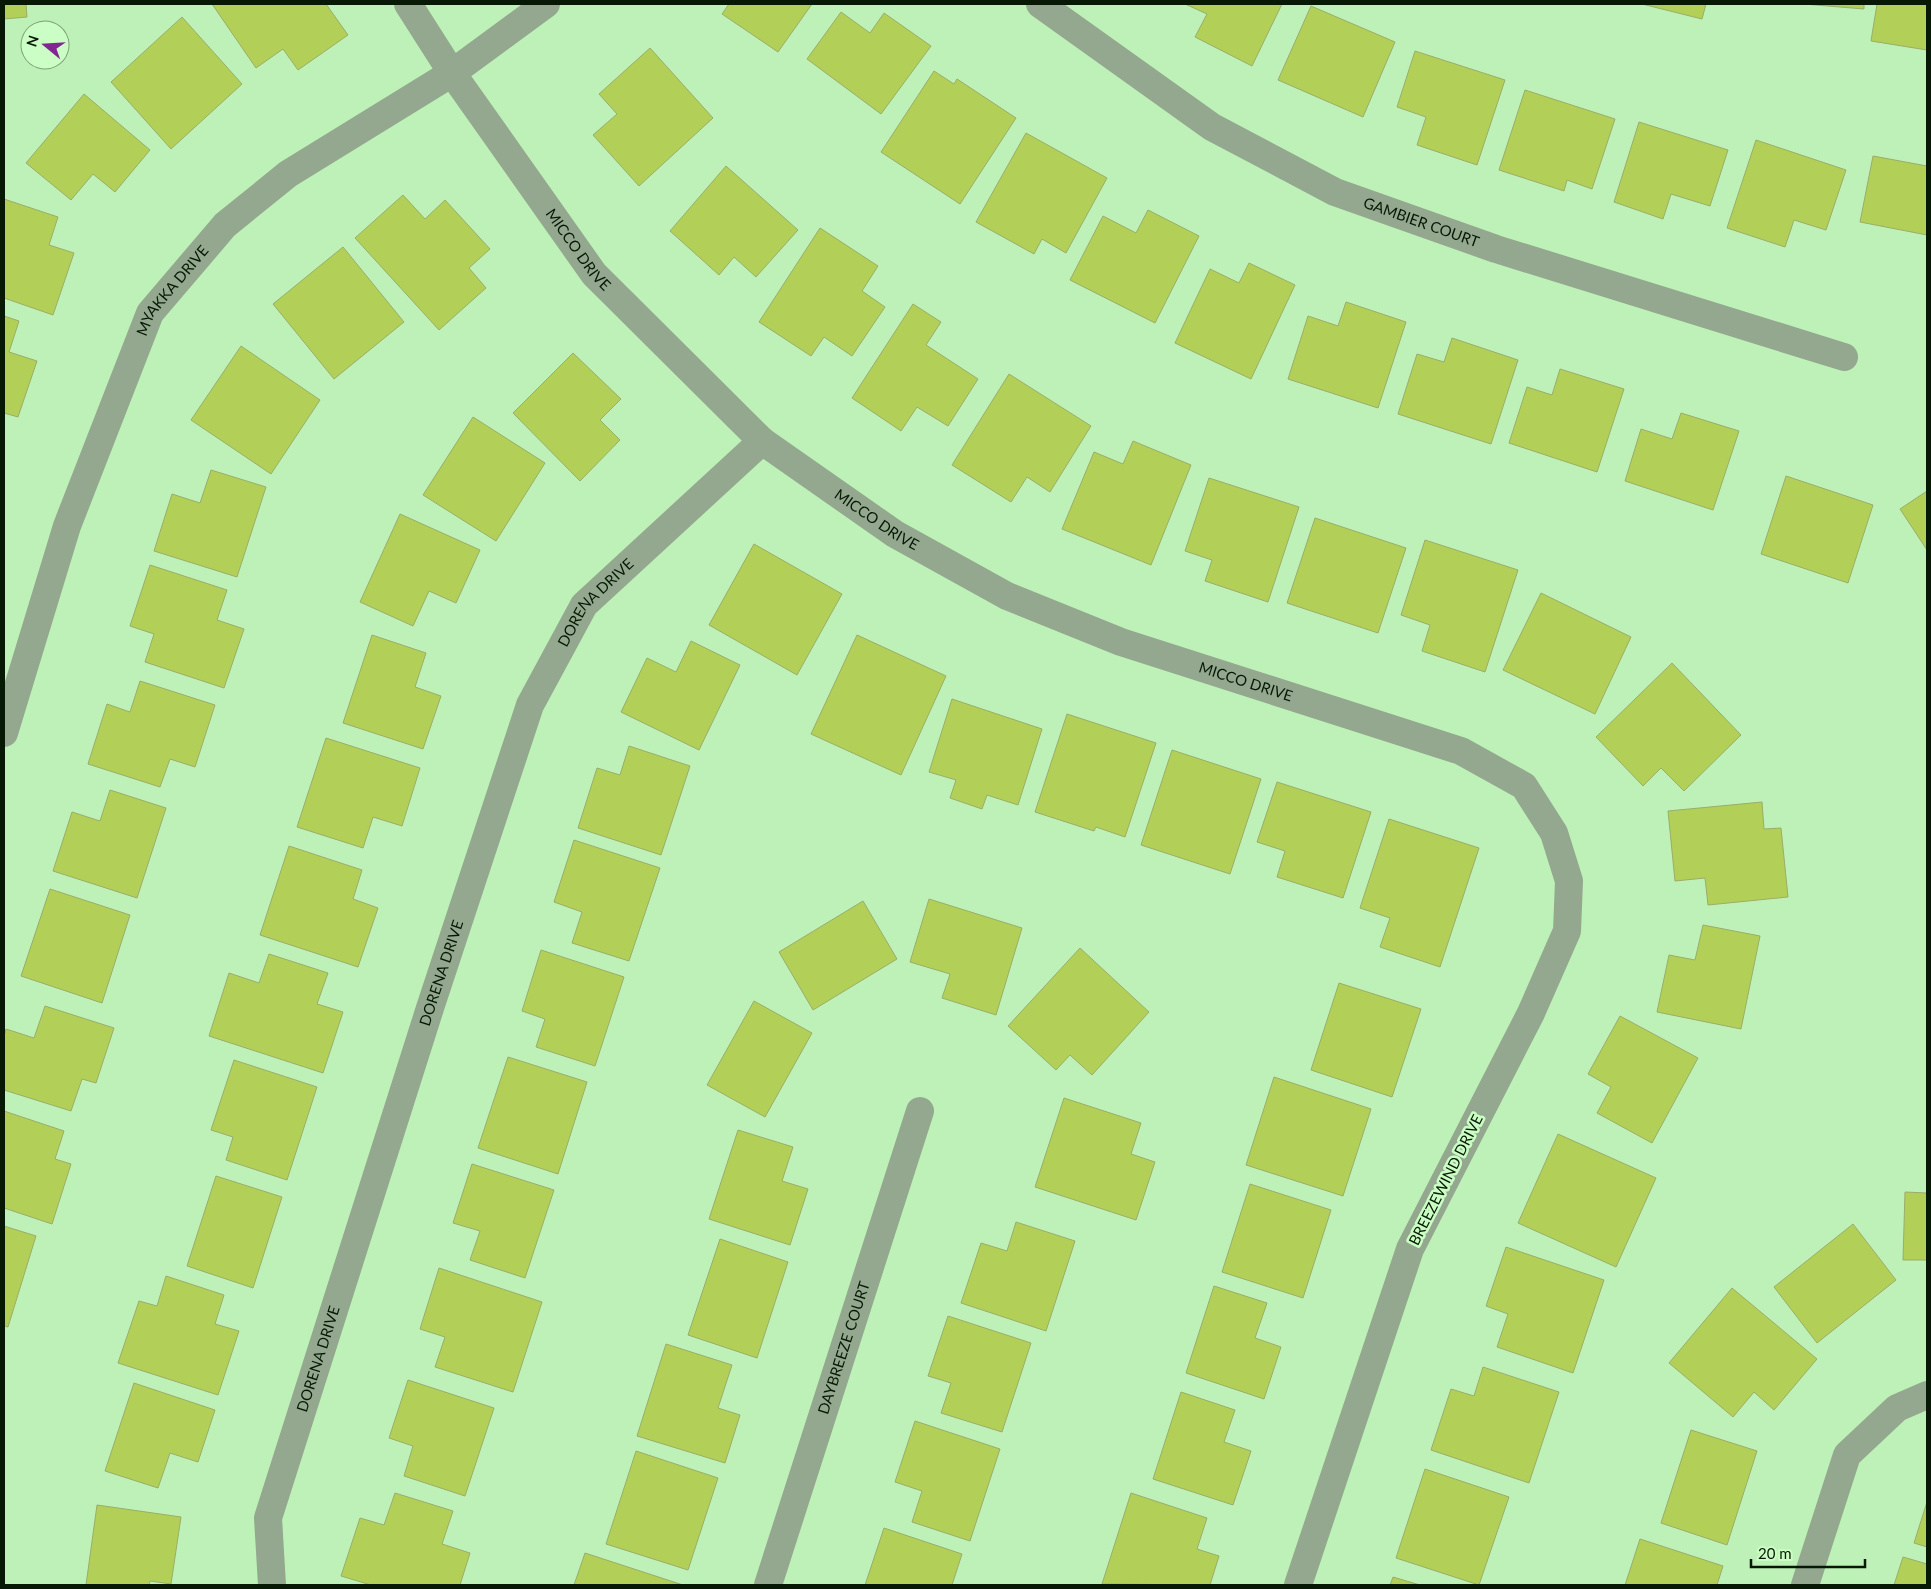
<svg xmlns="http://www.w3.org/2000/svg" width="1931" height="1589" viewBox="0 0 1931 1589" font-family="Lato,sans-serif">
<style>
.building{fill:#b2d058;stroke:#9aad69}
.lines{fill:none;stroke-linecap:round;stroke-linejoin:round}
.minor{stroke:#93a88f;stroke-width:28}
.labels{text-anchor:middle;stroke-width:5;stroke-linejoin:round;paint-order:stroke}
.street-label{font-size:15px;fill:#071905;stroke:#cbfec4}
</style>
<rect width="100%" height="100%" fill="#bef1b7"/>
<g class="building">
<path d="M4 4H26L27 17 4 19Z"/>
<path d="M212 4H326L348 35 298 70 283 49 256 68Z"/>
<path d="M729 4H812L778 52 722 14Z"/>
<path d="M1185 4H1282L1252 66 1195 37 1207 14Z"/>
<path d="M1642 4H1706L1702 19Z"/>
<path d="M1804 4H1864V9Z"/>
<path d="M1877 4H1927V50L1871 41Z"/>
<path d="M1311 6 1395 42 1363 117 1278 80Z"/>
<path d="M841 12 870 33 884 13 931 46 881 114 807 59Z"/>
<path d="M182 17 242 84 171 149 111 82Z"/>
<path d="M650 48 713 118 639 186 593 135 617 114 599 94Z"/>
<path d="M1415 51 1505 80 1477 165 1417 145 1426 117 1397 107Z"/>
<path d="M934 71 954 84 957 79 1016 118 960 204 881 152Z"/>
<path d="M1525 90 1615 119 1592 189 1567 180 1564 191 1499 170Z"/>
<path d="M84 94 150 150 115 192 93 174 71 200 26 163Z"/>
<path d="M1639 122 1728 150 1710 206 1671 194 1663 219 1614 202Z"/>
<path d="M1026 133 1107 178 1066 253 1042 239 1034 254 976 222Z"/>
<path d="M1756 140 1846 170 1826 230 1794 220 1785 247 1727 228Z"/>
<path d="M1873 156 1927 166V235L1860 222Z"/>
<path d="M726 166 798 230 756 277 734 257 719 275 670 231Z"/>
<path d="M403 195 425 219 445 200 490 249 469 268 486 288 439 330 355 238Z"/>
<path d="M4 199 58 217 49 245 74 253 53 315 4 298Z"/>
<path d="M1148 210 1199 236 1155 323 1070 280 1103 216 1136 233Z"/>
<path d="M820 228 878 266 862 291 885 307 852 356 824 337 811 356 759 322Z"/>
<path d="M343 247 404 322 334 379 273 304Z"/>
<path d="M1249 263 1295 285 1251 379 1175 343 1210 269 1239 283Z"/>
<path d="M1346 302 1406 322 1378 408 1288 379 1308 316 1338 326Z"/>
<path d="M913 304 941 322 926 345 978 379 948 426 917 407 901 431 852 398Z"/>
<path d="M4 316 19 321 9 352 37 361 18 417 4 413Z"/>
<path d="M1452 338 1518 360 1491 444 1398 414 1417 354 1444 362Z"/>
<path d="M241 346 320 400 271 474 191 420Z"/>
<path d="M573 353 621 399 600 420 620 440 580 481 513 413Z"/>
<path d="M1560 369 1624 389 1597 472 1509 443 1527 387 1552 395Z"/>
<path d="M1009 374 1091 426 1050 492 1027 477 1011 502 952 465Z"/>
<path d="M1681 413 1739 431 1713 510 1625 481 1641 429 1672 439Z"/>
<path d="M473 417 545 463 496 541 423 495Z"/>
<path d="M1133 441 1191 465 1151 565 1062 529 1094 452 1123 464Z"/>
<path d="M211 470 266 487 237 577 154 551 172 494 200 503Z"/>
<path d="M1786 476 1873 505 1848 583 1761 554Z"/>
<path d="M1209 478 1299 507 1268 602 1205 581 1212 560 1185 551Z"/>
<path d="M1927 491V550L1900 509Z"/>
<path d="M400 514 480 550 456 603 429 591 413 626 360 602Z"/>
<path d="M1315 518 1406 548 1378 633 1287 603Z"/>
<path d="M1425 540 1518 570 1485 672 1422 651 1430 625 1401 615Z"/>
<path d="M754 544 842 594 797 675 709 625Z"/>
<path d="M150 565 227 590 217 620 244 629 224 688 145 662 154 634 130 626Z"/>
<path d="M1541 593 1631 637 1595 714 1503 670Z"/>
<path d="M372 635 426 653 415 687 441 696 423 749 343 723Z"/>
<path d="M857 635 946 676 901 775 811 734Z"/>
<path d="M691 641 740 665 699 750 621 712 647 658 676 672Z"/>
<path d="M1672 663 1741 735 1684 791 1661 768 1643 786 1596 737Z"/>
<path d="M140 681 215 705 195 767 170 759 160 787 88 764 107 704 130 712Z"/>
<path d="M952 699 1042 729 1018 805 987 795 982 809 950 798 956 780 929 772Z"/>
<path d="M1067 714 1156 743 1125 837 1096 827 1094 831 1035 812Z"/>
<path d="M326 738 420 768 402 826 373 817 363 848 297 827Z"/>
<path d="M629 746 690 766 661 855 578 828 597 768 620 775Z"/>
<path d="M1172 750 1261 779 1230 874 1141 845Z"/>
<path d="M1277 782 1371 812 1343 898 1277 877 1285 851 1257 842Z"/>
<path d="M110 790 166 808 137 898 53 871 72 812 100 821Z"/>
<path d="M1762 802 1764 829 1781 828 1788 897 1708 905 1705 878 1675 881 1668 811Z"/>
<path d="M1389 819 1479 848 1440 967 1380 947 1390 918 1360 908Z"/>
<path d="M574 840 660 868 629 961 572 943 582 912 554 902Z"/>
<path d="M289 846 362 870 353 899 378 908 358 967 260 935Z"/>
<path d="M50 889 130 915 102 1003 21 976Z"/>
<path d="M929 899 1022 928 996 1015 942 998 950 974 910 962Z"/>
<path d="M863 901 897 959 813 1010 779 952Z"/>
<path d="M1703 925 1760 936 1741 1029 1657 1012 1669 955 1695 960Z"/>
<path d="M1080 948 1149 1012 1092 1075 1070 1055 1056 1070 1008 1026Z"/>
<path d="M541 950 624 977 595 1066 536 1047 545 1019 522 1011Z"/>
<path d="M269 954 328 973 317 1004 343 1012 323 1073 209 1036 229 973 259 983Z"/>
<path d="M1339 983 1421 1009 1392 1097 1311 1070Z"/>
<path d="M754 1001 812 1033 765 1117 707 1085Z"/>
<path d="M45 1006 114 1028 96 1083 82 1079 71 1111 4 1090V1036L6 1029 34 1038Z"/>
<path d="M1620 1016 1698 1058 1652 1143 1597 1113 1611 1087 1588 1074Z"/>
<path d="M508 1057 587 1082 558 1174 478 1148Z"/>
<path d="M234 1060 317 1087 287 1180 226 1160 233 1137 211 1130Z"/>
<path d="M1274 1077 1371 1109 1343 1196 1246 1165Z"/>
<path d="M1064 1098 1141 1123 1131 1154 1155 1162 1136 1220 1035 1187Z"/>
<path d="M4 1111 64 1131 55 1159 71 1164 52 1224 4 1208Z"/>
<path d="M738 1130 793 1147 782 1181 808 1189 790 1245 709 1219Z"/>
<path d="M1558 1134 1656 1178 1616 1267 1518 1223Z"/>
<path d="M472 1164 554 1190 525 1278 470 1260 480 1231 453 1223Z"/>
<path d="M216 1176 282 1197 253 1288 187 1266Z"/>
<path d="M1250 1184 1331 1210 1303 1298 1222 1272Z"/>
<path d="M1905 1192 1927 1193V1260H1903Z"/>
<path d="M1016 1222 1075 1241 1046 1331 961 1303 981 1243 1007 1251Z"/>
<path d="M1853 1224 1896 1280 1817 1343 1774 1287Z"/>
<path d="M4 1226 36 1236 8 1327 4 1326Z"/>
<path d="M720 1239 788 1262 757 1358 688 1335Z"/>
<path d="M1506 1247 1604 1280 1573 1373 1497 1347 1508 1314 1486 1306Z"/>
<path d="M439 1268 542 1302 513 1392 435 1367 445 1337 420 1329Z"/>
<path d="M166 1276 224 1295 215 1324 239 1331 218 1395 118 1363 139 1301 157 1306Z"/>
<path d="M1214 1286 1267 1303 1255 1338 1281 1347 1264 1399 1186 1373Z"/>
<path d="M1732 1288 1817 1359 1774 1410 1754 1392 1733 1417 1669 1363Z"/>
<path d="M948 1316 1031 1343 1002 1432 941 1413 951 1383 928 1376Z"/>
<path d="M666 1344 732 1365 718 1408 740 1415 725 1463 637 1436Z"/>
<path d="M1483 1367 1559 1392 1529 1483 1431 1450 1451 1389 1474 1396Z"/>
<path d="M408 1380 494 1408 465 1496 404 1476 413 1446 389 1438Z"/>
<path d="M134 1383 215 1410 198 1462 170 1453 158 1488 105 1471Z"/>
<path d="M1181 1392 1235 1410 1224 1442 1251 1451 1233 1505 1153 1479Z"/>
<path d="M915 1421 1000 1449 970 1541 912 1522 922 1491 895 1482Z"/>
<path d="M1691 1430 1757 1451 1727 1545 1661 1523Z"/>
<path d="M636 1451 718 1478 688 1570 606 1544Z"/>
<path d="M1425 1469 1509 1497 1479 1585 1396 1558Z"/>
<path d="M395 1493 453 1511 442 1544 470 1553 460 1585H371L341 1576 360 1518 384 1525Z"/>
<path d="M1131 1493 1207 1518 1197 1549 1219 1556 1210 1585 1102 1584Z"/>
<path d="M1927 1502V1547L1914 1543Z"/>
<path d="M97 1505 181 1517 171 1584 150 1581 149 1585H86Z"/>
<path d="M884 1528 962 1554 952 1585H865Z"/>
<path d="M1640 1539 1723 1566 1717 1585H1625Z"/>
<path d="M585 1553 683 1585H574Z"/>
<path d="M1903 1557 1927 1564V1585H1894Z"/>
<path d="M1393 1577 1420 1585H1390Z"/>
</g>
<g class="lines">
<g class="minor">
<path id="s1" d="M408 4 452 73 594 274 762 441 895 534 1007 596 1121 642 1461 751 1524 786 1554 833 1569 881 1567 931 1531 1013 1410 1249 1298 1585"/>
<path id="s2" d="M1040 4 1212 127 1335 192 1496 249 1844 357"/>
<path id="s3" d="M4 733 67 526 150 313 225 225 288 174 452 73 546 4"/>
<path id="s4" d="M272 1585 268 1518 430 1008 530 705 584 605 762 441"/>
<path id="s5" d="M768 1585 920 1111"/>
<path d="M1805 1585 1847 1455 1897 1408 1927 1395"/>
</g>
</g>
<g class="labels">
<g class="street-label">
<text dy="5" stroke="none"><textPath href="#s2" startOffset="442">GAMBIER COURT</textPath></text>
<text dy="5" stroke="none"><textPath href="#s1" startOffset="299">MICCO DRIVE</textPath></text>
<text dy="5" stroke="none"><textPath href="#s3" startOffset="476">MYAKKA DRIVE</textPath></text>
<text dy="5" stroke="none"><textPath href="#s1" startOffset="704">MICCO DRIVE</textPath></text>
<text dy="5" stroke="none"><textPath href="#s4" startOffset="1044">DORENA DRIVE</textPath></text>
<text dy="5" stroke="none"><textPath href="#s1" startOffset="1109">MICCO DRIVE</textPath></text>
<text dy="5" stroke="none"><textPath href="#s4" startOffset="639">DORENA DRIVE</textPath></text>
<text transform="translate(1446 1180) rotate(-63)" y="5">BREEZEWIND DRIVE</text>
<text dy="5" stroke="none"><textPath href="#s5" startOffset="249">DAYBREEZE COURT</textPath></text>
<text dy="5" stroke="none"><textPath href="#s4" startOffset="234">DORENA DRIVE</textPath></text>
</g>
</g>
<rect width="1931" height="1589" fill="none" stroke="#071905" stroke-width="10"/>
<g transform="translate(45 45) rotate(288)"><circle r="24" fill="#cbfec4" stroke="#7da278"/>
<path d="M0-4L9 19L0 12L-9 19Z" fill="#822692"/>
<text y="-8" font-size="14" font-weight="bold" text-anchor="middle" fill="#071905">N</text>
</g>
<path d="M1751 1559v8h114v-8" fill="none" stroke="#071905" stroke-width="2.5"/>
<text x="1758" y="1559" font-size="15" fill="#071905" stroke="#cbfec4" stroke-width="4" paint-order="stroke">20 m</text>
</svg>
